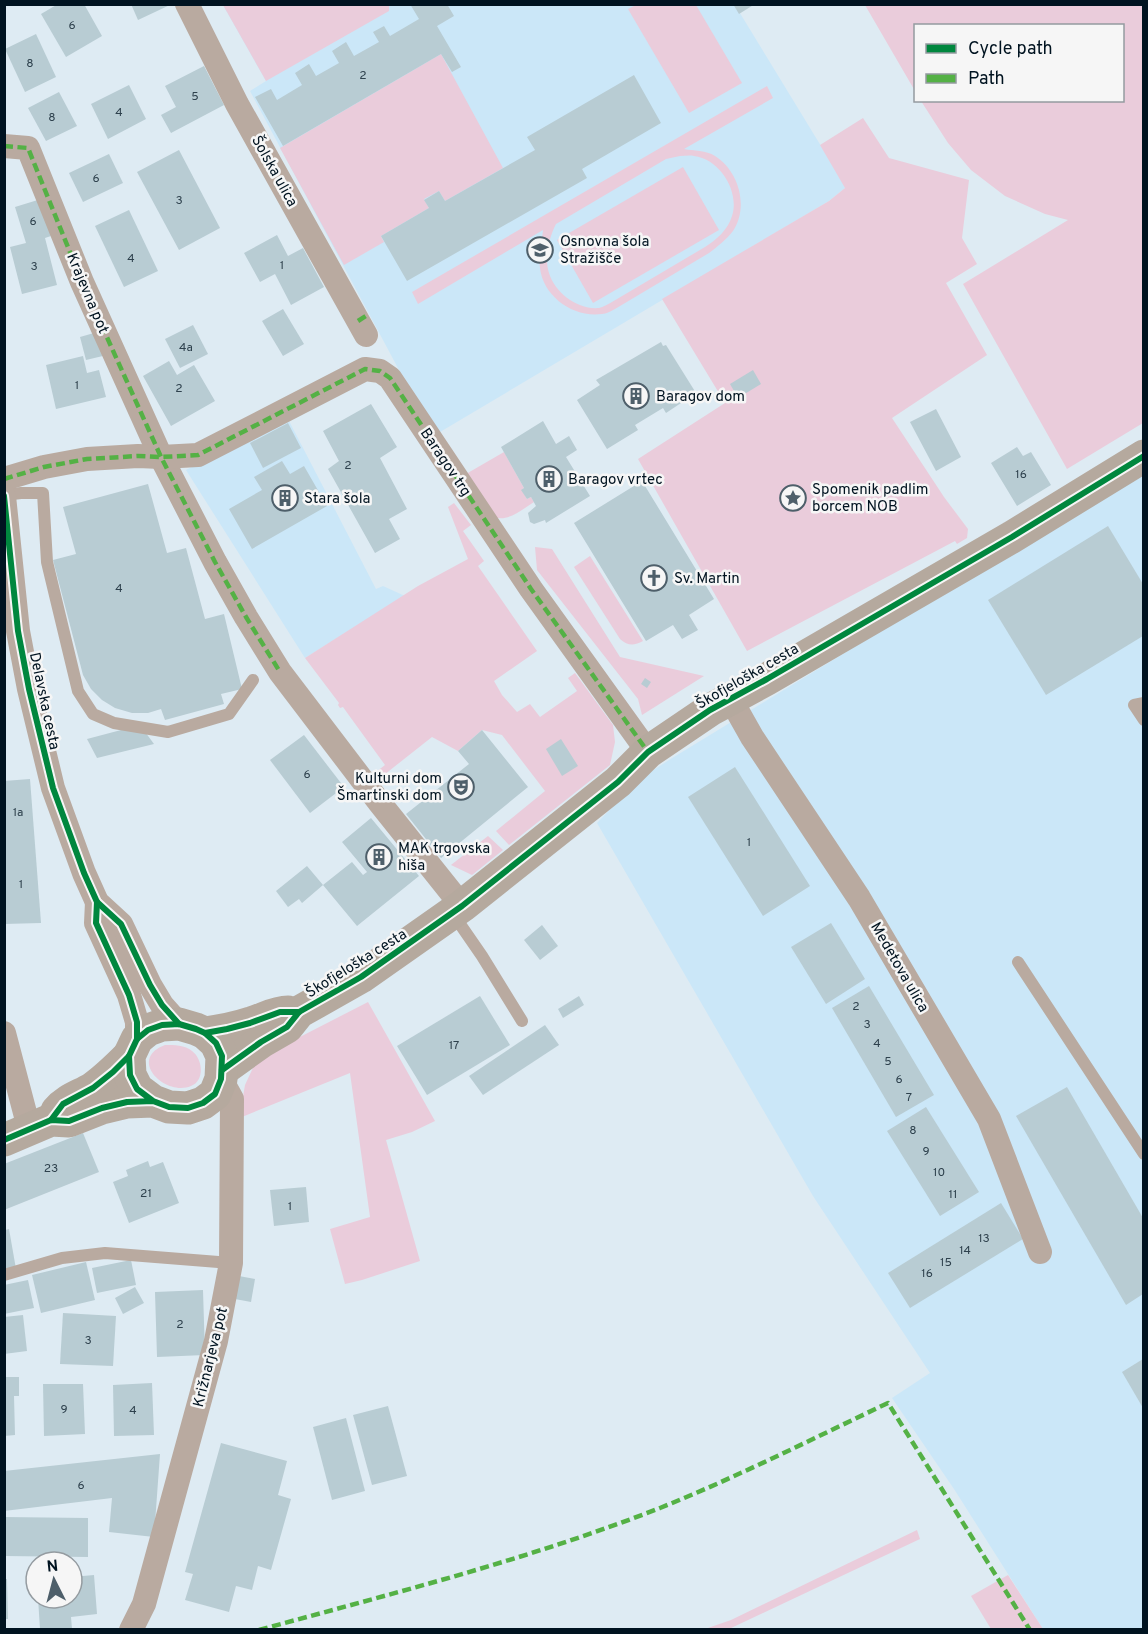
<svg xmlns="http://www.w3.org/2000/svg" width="1148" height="1634" viewBox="0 0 1148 1634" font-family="Overpass,sans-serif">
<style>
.built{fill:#cbe7f8}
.green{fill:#eaccdb;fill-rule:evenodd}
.building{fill:#b8ccd3}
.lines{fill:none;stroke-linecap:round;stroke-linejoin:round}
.lane{stroke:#b9aaa0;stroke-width:12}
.street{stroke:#b9aaa0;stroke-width:24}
.secondary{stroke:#b5a99e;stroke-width:33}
.quiet{stroke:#54b145;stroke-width:4.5;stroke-dasharray:9 4.5;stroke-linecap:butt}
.cycleway-casing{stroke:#f6f6f6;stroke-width:10}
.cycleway{stroke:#00873e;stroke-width:6}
.labels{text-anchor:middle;stroke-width:5;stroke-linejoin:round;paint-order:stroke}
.number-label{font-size:12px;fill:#2e414d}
.street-label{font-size:15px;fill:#001320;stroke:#f6f6f6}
.poi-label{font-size:15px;fill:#001320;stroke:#f6f6f6;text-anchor:start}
</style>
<rect width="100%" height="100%" fill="#deebf3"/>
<g class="built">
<path d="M223 5H735L846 187 829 201 440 432 399 370 250 91 266 81Z"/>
<path d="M287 417 376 589 383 586 405 596 305 658 186 470Z"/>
<path d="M1143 471V1629H1043L954 1489 892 1398 930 1373 813 1196 597 823 623 796 652 771 669 760Z"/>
</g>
<g class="green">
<path d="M389 5V11L266 81 223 5Z"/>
<path d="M636 5H696L742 83 689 113 628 9Z"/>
<path d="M865 5H1143V423L1067 469 963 284 1068 220 1045 214 1005 196 971 170 948 143 921 101 1122 100V26H916L915 91Z"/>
<path d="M441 54 503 168 445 201 439 191 424 199 429 208 381 236 384 242 344 265 280 148Z"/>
<path d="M767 86 773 98 684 149C694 151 706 150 715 156 739 171 749 207 733 231 726 240 718 246 709 253L615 309C611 311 606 314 602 314 573 318 543 296 540 268 538 255 542 242 543 230L418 304 412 292ZM680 156C685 156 690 155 694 156 720 159 740 192 732 216 728 230 716 240 705 247L612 302C608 304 603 307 599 308 578 310 555 293 549 273 544 257 549 238 556 224L666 159Z"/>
<path d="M863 118 889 158 969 180 962 238 977 264 946 283 987 355 892 418 944 497 968 529 967 538 957 544 955 541 747 651 638 459 725 403 662 299 829 201 845 188 820 145Z"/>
<path d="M683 167 719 230 593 303 557 240Z"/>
<path d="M504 452 524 488 522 490 527 499 531 497 534 502C521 510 509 522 493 517L466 474Z"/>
<path d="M454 503 471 525 463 531 484 561 478 566 537 651 494 681 502 695 517 712 530 704 540 717 577 691 568 678 575 673 613 725 615 742 610 765 509 845 496 831 545 791 502 735 482 730 458 751 432 737 375 782 371 776 385 765 348 714 343 707 340 708 338 705 339 703 305 658 418 586 468 559 448 507Z"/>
<path d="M535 547 552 549 620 657 704 676 642 715 638 699 537 570Z"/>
<path d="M590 556 643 641C634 646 628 646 620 639L574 567Z"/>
<path d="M488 836 503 850 472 875 451 865Z"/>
<path d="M368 1002 435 1121 412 1132 386 1140 420 1261 362 1280 345 1284 330 1229 370 1217 350 1073 242 1117 241 1108 245 1085 257 1059Z"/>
<path d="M165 1045C174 1045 185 1045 192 1051 203 1059 205 1081 191 1086 165 1097 127 1059 165 1045Z"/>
<path d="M917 1530 920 1539 729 1629H705L731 1620Z"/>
<path d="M1008 1575 1043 1629H991L971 1596Z"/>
</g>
<g class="building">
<path d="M58 4H84L102 36 66 57 41 14Z"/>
<path d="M131 4H172L138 20Z"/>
<path d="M410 4H447L454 16 437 26 461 67 452 72 441 54 283 146 255 97 271 89 277 100 302 85 295 73 309 64 316 76 339 63 332 51 346 42 354 56 379 42 373 32 384 26 390 36 419 19Z"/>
<path d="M733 4H755L739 14Z"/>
<path d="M36 34 56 77 25 92 5 49Z"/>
<path d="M204 66 224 105 171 133 161 115 176 107 165 86Z"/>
<path d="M634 75 661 123 582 169 587 178 407 281 381 236 429 208 424 200 439 191 445 201 535 150 527 137Z"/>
<path d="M129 85 146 119 108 139 91 104Z"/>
<path d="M59 92 77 126 46 141 28 108Z"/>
<path d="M179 150 220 228 179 250 137 172Z"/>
<path d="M109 154 123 183 83 202 69 173Z"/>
<path d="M41 199 51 236 45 238 57 285 22 294 10 247 26 243 15 207Z"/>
<path d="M129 210 158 271 124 287 95 226Z"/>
<path d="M277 235 288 256 303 248 324 287 291 305 275 274 260 282 244 253Z"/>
<path d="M283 309 304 344 283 356 262 321Z"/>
<path d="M193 325 208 354 180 368 165 339Z"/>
<path d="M101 331 107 355 86 360 80 337Z"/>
<path d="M661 342 663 346 666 345 696 393 666 413 663 408 635 425 638 430 607 449 577 400 600 385 596 380Z"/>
<path d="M83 356 87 373 99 370 106 397 56 409 46 365Z"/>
<path d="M169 361 177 375 194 365 215 401 171 426 143 376Z"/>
<path d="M753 370 761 384 738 398 730 384Z"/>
<path d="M371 404 397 447 380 458 407 509 389 519 400 539 375 553 328 469 339 461 323 431Z"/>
<path d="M936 409 961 457 936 471 910 422Z"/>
<path d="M543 421 556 444 569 436 577 450 566 457 590 496 546 523 545 520 534 524 530 522 528 513 536 506 531 497 527 499 521 490 524 488 501 447Z"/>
<path d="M288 423 301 448 263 468 250 443Z"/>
<path d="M1017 447 1023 456 1031 452 1051 485 1017 506 991 463Z"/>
<path d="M282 461 290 474 304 466 327 506 252 549 229 509 262 490 254 477Z"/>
<path d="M642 481 714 599 689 615 698 630 682 639 673 625 646 641 574 523Z"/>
<path d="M148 484 167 553 186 548 205 619 224 614 242 689 221 694 224 704 165 720 161 709 148 713H132L115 708 102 700 91 689 83 675 53 560 76 554 63 507Z"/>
<path d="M1108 526 1143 584V636L1046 695 988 600Z"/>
<path d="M645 678 651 682 647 688 641 684Z"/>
<path d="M140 725 154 744 97 758 87 739Z"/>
<path d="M482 730 528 787 441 858 406 814 469 764 458 751Z"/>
<path d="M304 735 344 787 310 813 270 760Z"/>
<path d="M561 739 578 766 562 776 546 749Z"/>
<path d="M735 767 810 886 763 916 688 797Z"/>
<path d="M30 779 41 923 4 924V781Z"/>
<path d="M371 818 419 876 357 926 323 885 352 862 363 875 367 872 342 842Z"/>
<path d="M307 866 323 885 302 903 299 899 288 907 276 891Z"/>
<path d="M831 923 865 979 826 1004 791 947Z"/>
<path d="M542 925 558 946 540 960 524 940Z"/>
<path d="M869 986 934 1095 896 1117 832 1008Z"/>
<path d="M480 996 510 1045 427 1095 397 1046Z"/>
<path d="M579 996 584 1005 563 1018 558 1009Z"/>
<path d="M545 1025 559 1045 483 1095 469 1076Z"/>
<path d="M1067 1087 1143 1218V1294L1126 1305 1016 1116Z"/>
<path d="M926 1107 979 1192 940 1216 887 1131Z"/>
<path d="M83 1133 99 1172 4 1210V1164Z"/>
<path d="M148 1161 150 1167 163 1162 179 1203 129 1223 113 1182 128 1176 126 1170Z"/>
<path d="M306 1187 309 1222 274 1226 270 1190Z"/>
<path d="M1001 1203 1023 1239 910 1308 888 1273Z"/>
<path d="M9 1229 16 1269 5 1271V1230Z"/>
<path d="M131 1260 136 1285 97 1293 92 1268Z"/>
<path d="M86 1262 95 1300 41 1313 32 1275Z"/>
<path d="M239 1276 255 1279 251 1302 235 1299Z"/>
<path d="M28 1280 34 1308 4 1314V1285Z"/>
<path d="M135 1287 144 1303 123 1314 115 1298Z"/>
<path d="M203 1290 205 1355 157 1357 155 1292Z"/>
<path d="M63 1313 116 1316 113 1366 60 1364Z"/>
<path d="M23 1315 27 1351 4 1354V1317Z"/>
<path d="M1143 1359V1408L1122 1372Z"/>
<path d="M4 1377H19V1396H14L15 1435 4 1436Z"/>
<path d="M152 1383 154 1435 114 1436 113 1385Z"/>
<path d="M43 1384H83L85 1434 44 1436Z"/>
<path d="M388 1406 407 1476 372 1485 353 1415Z"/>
<path d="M346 1418 365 1491 332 1500 313 1427Z"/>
<path d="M221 1443 287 1461 278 1495 291 1499 271 1570 258 1566 252 1590 236 1586 229 1612 185 1600 193 1574 185 1572Z"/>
<path d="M160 1454 154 1537 109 1532 112 1498 4 1511V1471Z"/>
<path d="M4 1517 88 1518V1557L4 1556Z"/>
<path d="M94 1575 97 1614 71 1617 72 1629H40L38 1598H72V1577Z"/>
<path d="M4 1579H7L8 1619H4Z"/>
</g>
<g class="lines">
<g class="lane">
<path d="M4 495 21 493H43L47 562 78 691 93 714 114 723 168 732 229 714 253 680"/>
<path d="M1144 703 1134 705 1144 720"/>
<path d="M453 914 482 956 522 1021"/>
<path d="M1018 962 1144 1154"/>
<path d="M4 1275 62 1258 105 1253 231 1263"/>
</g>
<g class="street">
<path d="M187 4 237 104 366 335"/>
<path d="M4 146 28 148 82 282 161 457 215 562 246 617 280 672 379 802 462 906"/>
<path d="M4 479 44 467 87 459 138 456 161 457 198 455 365 369 380 371 390 378 531 589 648 752"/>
<path d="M4 496 18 631 29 689 53 788 84 873 97 902 121 924 150 985 162 1005 179 1024"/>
<path d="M730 698 752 737 859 898 989 1119 1040 1252"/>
<path d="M97 902 96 923 129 995 137 1022V1039"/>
<path d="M4 1033 29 1128"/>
<path d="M131 1630 144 1604 216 1341 231 1263 232 1099 221 1079"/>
</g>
<g class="secondary">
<path d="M205 1033C220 1031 236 1028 251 1023 264 1019 275 1012 288 1012"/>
<path d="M222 1070 261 1042 287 1027 299 1012 361 977 462 906 618 782 648 752 710 710 767 679 1012 537 1144 456"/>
<path d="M57 1111C67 1099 80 1096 93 1088 106 1079 118 1067 129 1056"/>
<path d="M4 1140 51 1120 69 1121 102 1108 127 1102 153 1101 169 1107 188 1108 203 1103 215 1094 221 1079 222 1056 216 1043 205 1033 196 1029 179 1024 162 1025 148 1030 137 1039 129 1056 130 1075 137 1089 153 1101"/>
</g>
<g class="quiet">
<path d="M4 146 28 148 82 282 161 457 215 562 246 617 280 672"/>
<path d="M358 321 369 314"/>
<path d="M4 479 44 467 87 459 138 456 161 457 198 455 365 369 380 371 390 378 531 589 648 752"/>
<path d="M259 1630C394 1593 530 1559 660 1508 737 1477 812 1439 888 1403L1030 1630"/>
</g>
<g class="cycleway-casing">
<g id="cycleway">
<path d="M4 496 18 631 29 689 53 788 84 873 97 902 121 924 150 985 162 1005 179 1024"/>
<path d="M97 902 96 923 129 995 137 1022V1039"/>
<path d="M205 1033 227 1029 250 1023 280 1012H299"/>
<path d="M222 1070 261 1042 287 1027 299 1012 361 977 462 906 618 782 648 752 710 710 767 679 1012 537 1144 456"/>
<path d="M51 1120 63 1104 93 1088 113 1072 129 1056"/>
<path d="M4 1140 51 1120 69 1121 102 1108 127 1102 153 1101 169 1107 188 1108 203 1103 215 1094 221 1079 222 1056 216 1043 205 1033 196 1029 179 1024 162 1025 148 1030 137 1039 129 1056 130 1075 137 1089 153 1101"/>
</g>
</g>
<use href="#cycleway" class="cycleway"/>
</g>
<defs>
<g id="school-ring" transform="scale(1.35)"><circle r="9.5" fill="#f6f6f6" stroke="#4e5f6a" stroke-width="1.5"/><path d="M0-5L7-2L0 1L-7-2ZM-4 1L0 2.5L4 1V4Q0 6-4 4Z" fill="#4e5f6a"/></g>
<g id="building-ring" transform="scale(1.35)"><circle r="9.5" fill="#f6f6f6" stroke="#4e5f6a" stroke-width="1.5"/><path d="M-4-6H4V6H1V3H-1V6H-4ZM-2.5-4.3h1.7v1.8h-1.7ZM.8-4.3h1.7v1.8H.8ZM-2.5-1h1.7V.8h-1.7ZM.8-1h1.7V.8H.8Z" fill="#4e5f6a"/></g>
<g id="sight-ring" transform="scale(1.35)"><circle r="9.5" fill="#f6f6f6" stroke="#4e5f6a" stroke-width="1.5"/><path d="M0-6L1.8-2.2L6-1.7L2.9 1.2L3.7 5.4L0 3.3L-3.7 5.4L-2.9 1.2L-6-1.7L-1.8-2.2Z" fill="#4e5f6a"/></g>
<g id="church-ring" transform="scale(1.35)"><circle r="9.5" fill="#f6f6f6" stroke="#4e5f6a" stroke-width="1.5"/><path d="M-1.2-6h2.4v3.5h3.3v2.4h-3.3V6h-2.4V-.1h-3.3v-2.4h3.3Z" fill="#4e5f6a"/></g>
<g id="theatre-ring" transform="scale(1.35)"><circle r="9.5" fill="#f6f6f6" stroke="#4e5f6a" stroke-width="1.5"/><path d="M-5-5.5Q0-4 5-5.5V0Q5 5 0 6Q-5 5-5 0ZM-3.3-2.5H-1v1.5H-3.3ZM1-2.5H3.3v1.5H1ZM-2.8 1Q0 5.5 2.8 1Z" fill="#4e5f6a"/></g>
</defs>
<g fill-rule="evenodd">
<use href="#school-ring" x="540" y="250"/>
<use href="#building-ring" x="636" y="396"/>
<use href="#building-ring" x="549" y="479"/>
<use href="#building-ring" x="285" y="498"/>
<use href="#sight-ring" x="793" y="498"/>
<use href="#church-ring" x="654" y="578"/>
<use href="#theatre-ring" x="461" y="787"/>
<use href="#building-ring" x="379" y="857"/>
</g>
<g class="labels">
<g class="number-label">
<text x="72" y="29">6</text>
<text x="30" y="67">8</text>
<text x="363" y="79">2</text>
<text x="195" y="100">5</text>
<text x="119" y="116">4</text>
<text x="52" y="121">8</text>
<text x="96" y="182">6</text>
<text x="179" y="204">3</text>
<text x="33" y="225">6</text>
<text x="131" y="262">4</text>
<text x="282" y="269">1</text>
<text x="34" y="270">3</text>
<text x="186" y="351">4a</text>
<text x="77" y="389">1</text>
<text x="179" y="392">2</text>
<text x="348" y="469">2</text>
<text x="1021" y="478">16</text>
<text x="119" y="592">4</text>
<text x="307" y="778">6</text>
<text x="18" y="816">1a</text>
<text x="749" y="846">1</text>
<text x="21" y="888">1</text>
<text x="856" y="1010">2</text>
<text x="867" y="1028">3</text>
<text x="877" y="1047">4</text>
<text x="454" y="1049">17</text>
<text x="888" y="1065">5</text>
<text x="899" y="1083">6</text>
<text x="909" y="1101">7</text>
<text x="913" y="1134">8</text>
<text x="926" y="1155">9</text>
<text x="51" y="1172">23</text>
<text x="939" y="1176">10</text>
<text x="146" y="1197">21</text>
<text x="953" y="1198">11</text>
<text x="290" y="1210">1</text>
<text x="984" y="1242">13</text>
<text x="965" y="1254">14</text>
<text x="946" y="1266">15</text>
<text x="927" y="1277">16</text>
<text x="180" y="1328">2</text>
<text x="88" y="1344">3</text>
<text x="64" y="1413">9</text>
<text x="133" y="1414">4</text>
<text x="81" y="1489">6</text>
</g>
<g class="street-label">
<text transform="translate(275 171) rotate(61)" y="5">Šolska ulica</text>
<text transform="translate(88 293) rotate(67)" y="5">Krajevna pot</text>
<text transform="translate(446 462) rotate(56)" y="5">Baragov trg</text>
<text transform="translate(747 676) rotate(-30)" y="5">Škofjeloška cesta</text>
<text transform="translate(45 701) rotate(78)" y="5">Delavska cesta</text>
<text transform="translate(356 963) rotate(-32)" y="5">Škofjeloška cesta</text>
<text transform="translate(900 967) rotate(60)" y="5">Medetova ulica</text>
<text transform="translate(210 1357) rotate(-76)" y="5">Križnarjeva pot</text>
</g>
<g class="poi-label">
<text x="560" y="246">Osnovna šola<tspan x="560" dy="17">Stražišče</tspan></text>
<text x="656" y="401">Baragov dom</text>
<text x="568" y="484">Baragov vrtec</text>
<text x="812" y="494">Spomenik padlim<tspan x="812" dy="17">borcem NOB</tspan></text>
<text x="304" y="503">Stara šola</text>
<text x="674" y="583">Sv. Martin</text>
<text x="442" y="783" text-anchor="end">Kulturni dom<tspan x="442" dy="17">Šmartinski dom</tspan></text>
<text x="398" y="853">MAK trgovska<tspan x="398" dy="17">hiša</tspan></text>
</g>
</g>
<rect width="1148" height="1634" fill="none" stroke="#001320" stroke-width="12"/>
<rect x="914" y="24" width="210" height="78" fill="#f6f6f6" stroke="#949ba0" stroke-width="1.5"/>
<rect x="926" y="44" width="30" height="9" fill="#00873e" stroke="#949ba0" stroke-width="1.5"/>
<text x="968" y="54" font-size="18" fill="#001320">Cycle path</text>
<rect x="926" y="74" width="30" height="9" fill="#54b145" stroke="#949ba0" stroke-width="1.5"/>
<text x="968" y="84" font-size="18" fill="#001320">Path</text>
<g transform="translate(54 1580) rotate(354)"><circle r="28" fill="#f6f6f6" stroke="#949ba0" stroke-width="1.5"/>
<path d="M0-4.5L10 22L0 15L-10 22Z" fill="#4e5f6a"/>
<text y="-9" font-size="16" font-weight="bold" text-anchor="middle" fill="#001320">N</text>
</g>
</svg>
